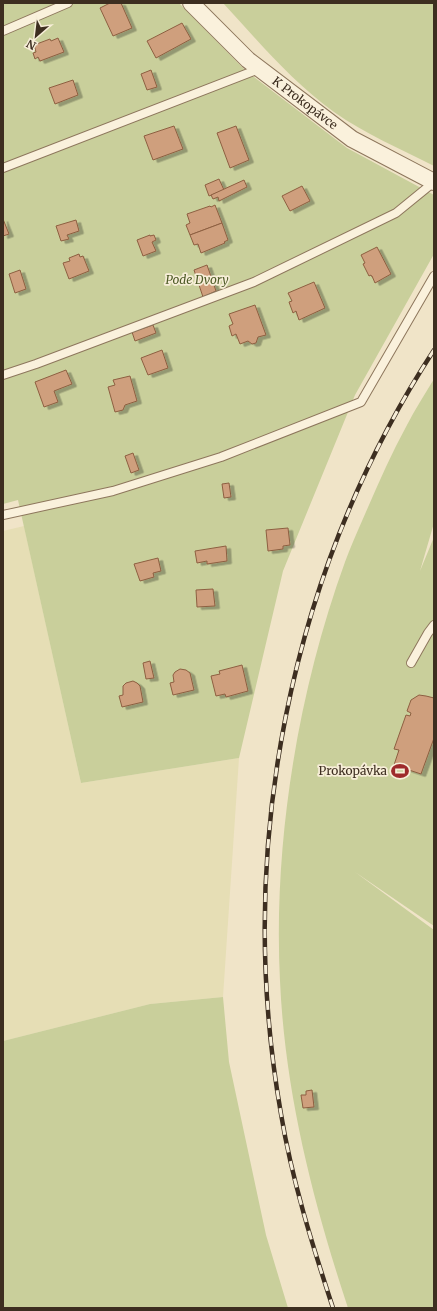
<svg xmlns="http://www.w3.org/2000/svg" width="437" height="1311" viewBox="0 0 437 1311" font-family="Merriweather,serif">
<style>
.farmland{fill:#e6deb5}
.green{fill:#c9cf9b}
.building{fill:#cf9f7d;stroke:#8d5f41;filter:url(#shadow)}
.lines{fill:none;stroke-linecap:round;stroke-linejoin:round}
.service-casing{stroke:#8d765c;stroke-width:10}
.minor-casing{stroke:#8d765c;stroke-width:18}
.service{stroke:#faf1dc;stroke-width:8}
.minor{stroke:#faf1dc;stroke-width:16}
.rail-casing{stroke:#3d2e20;stroke-width:4.5}
.rail{stroke:#f7eed8;stroke-width:3;stroke-dasharray:9;stroke-linecap:butt}
.labels{text-anchor:middle;stroke-width:3.5;stroke-linejoin:round;paint-order:stroke}
.street-label{font-size:12px;fill:#3d2e20;stroke:#f7eed8}
.park-label{font-size:12px;font-style:italic;fill:#4d5a26;stroke:#f7eed8}
.poi-label{font-size:12px;fill:#3d2e20;stroke:#f7eed8;text-anchor:end}
</style>
<defs>
<filter id="shadow"><feDropShadow dx="4.5" dy="2.5" stdDeviation="0" flood-color="#0004"/></filter>
</defs>
<rect width="100%" height="100%" fill="#f0e4c8"/>
<path class="farmland" d="M24 526 81 783 239 758 223 997 150 1004 3 1041V531Z"/>
<g class="green">
<path d="M3 3H179L246 71 347 148 434 195V254L355 395 283 571 239 758 81 783 18 500 3 504Z"/>
<path d="M223 3H434V166C401 149 365 134 334 112 292 82 258 41 223 3Z"/>
<path d="M434 379V523L420 571 434 537V926L355 872 434 930V1308H348C313 1202 285 1093 280 981 273 843 298 691 345 562 350 548 356 535 362 521 376 489 390 456 407 425 415 409 425 394 434 379Z"/>
<path d="M223 997 229 1062 266 1235 288 1308H3V1041L150 1004Z"/>
</g>
<g class="building">
<path d="M110 3H121L132 28 113 36 100 8Z"/>
<path d="M182 23 191 39 156 58 147 41Z"/>
<path d="M58 38 64 52 40 61 38 57 35 59 33 53 36 52 34 45 50 39 51 41Z"/>
<path d="M151 70 157 87 147 90 141 74Z"/>
<path d="M73 80 78 95 55 104 49 88Z"/>
<path d="M174 126 183 149 153 160 144 136Z"/>
<path d="M236 126 249 160 230 168 217 133Z"/>
<path d="M219 179 224 190 209 196 205 185Z"/>
<path d="M244 180 247 187 219 201 218 197 213 199 211 195Z"/>
<path d="M302 186 310 201 290 211 282 196Z"/>
<path d="M215 205 222 223 190 235 186 225 190 223 187 214 210 206 211 207Z"/>
<path d="M3 219 9 234 3 236Z"/>
<path d="M76 220 79 231 67 235 69 239 61 241 56 226Z"/>
<path d="M222 223 228 240 224 242 225 243 201 253 198 244 194 245 190 235Z"/>
<path d="M150 235V236L154 235 156 240 152 242 156 251 143 256 137 240Z"/>
<path d="M377 247 391 274 375 283 372 276H371V275L369 276 363 264 365 263 361 255Z"/>
<path d="M79 254 80 257 83 256 89 271 69 279 63 263 70 261 69 258Z"/>
<path d="M207 265 216 291 203 297 194 270Z"/>
<path d="M20 270 26 289 15 293 9 274Z"/>
<path d="M314 282 325 308 299 320 296 311 293 313 289 302 292 301 288 293Z"/>
<path d="M255 305 266 335 258 337 256 343 252 344 248 341 240 344 236 334 232 336 229 326 233 324 229 314Z"/>
<path d="M153 325 156 333 135 341 132 332Z"/>
<path d="M162 350 168 368 148 375 141 358Z"/>
<path d="M66 370 72 384 54 391 58 402 44 407 35 382Z"/>
<path d="M130 376 137 401 125 405 123 410 115 412 108 387 115 385 113 380Z"/>
<path d="M133 453 139 470 131 473 125 456Z"/>
<path d="M229 483 231 497 224 498 222 484Z"/>
<path d="M288 528 290 545 283 546V549L268 551 266 530Z"/>
<path d="M226 546 227 561 207 564V561L197 563 195 551Z"/>
<path d="M158 558 161 571 153 573 154 577 140 581 134 564Z"/>
<path d="M213 589 215 606 197 607 196 590Z"/>
<path d="M150 661 154 678 146 679 143 663Z"/>
<path d="M242 665 248 691 226 697 225 694 216 696 211 676 220 674 219 671Z"/>
<path d="M180 669 186 670 190 673 194 690 173 695 170 683 174 682 173 675 175 672Z"/>
<path d="M133 681 137 683 140 686 143 702 122 707 119 696 123 695V686L126 683Z"/>
<path d="M419 695 426 696 434 698V738L421 774 394 765 399 750 394 749 406 715 410 716 411 713 407 711 411 700Z"/>
<path d="M312 1090 314 1107 303 1108 301 1095H306V1091Z"/>
</g>
<g class="lines">
<g class="service-casing">
<g id="service">
<path d="M3 31 68 3"/>
<path d="M3 168 259 69"/>
<path d="M3 375 36 364 254 282 396 213 434 182"/>
<path d="M3 515 113 491 221 457 361 402 434 276"/>
<path d="M411 663 428 633 434 625"/>
</g>
</g>
<g class="minor-casing">
<g id="minor">
<path id="s1" d="M191 3 248 60 352 139 434 182"/>
</g>
</g>
<use href="#service" class="service"/>
<use href="#minor" class="minor"/>
<g class="rail-casing">
<path id="rail" d="M333 1308C312 1244 292 1180 281 1114 235 852 288 574 434 350"/>
</g>
<use href="#rail" class="rail"/>
</g>
<defs>
<g id="stadium-bare" transform="scale(1.38)"><path d="M0-5a6.5 5 0 1 0 0 10a6.5 5 0 1 0 0-10ZM-3.5-1.8h7v3.6h-7Z" fill="#9e2a2b" stroke="#f7eed8" stroke-width="2.5" paint-order="stroke"/></g>
</defs>
<g fill-rule="evenodd">
<use href="#stadium-bare" x="400" y="771"/>
</g>
<g class="labels">
<g class="street-label">
<text dy="4" stroke="none"><textPath href="#s1" startOffset="152">K Prokopávce</textPath></text>
</g>
<g class="park-label">
<text x="197" y="284">Pode Dvory</text>
</g>
<g class="poi-label">
<text x="387" y="775">Prokopávka</text>
</g>
</g>
<rect width="437" height="1311" fill="none" stroke="#3d2e20" stroke-width="8"/>
<g transform="translate(36 36) rotate(208)" stroke="#f7eed8" stroke-width="3" paint-order="stroke">
<path d="M0-3L7 15L0 10L-7 15Z" fill="#3d2e20"/>
<text y="-6" font-size="11" font-weight="bold" text-anchor="middle" fill="#3d2e20">N</text>
</g>
</svg>
